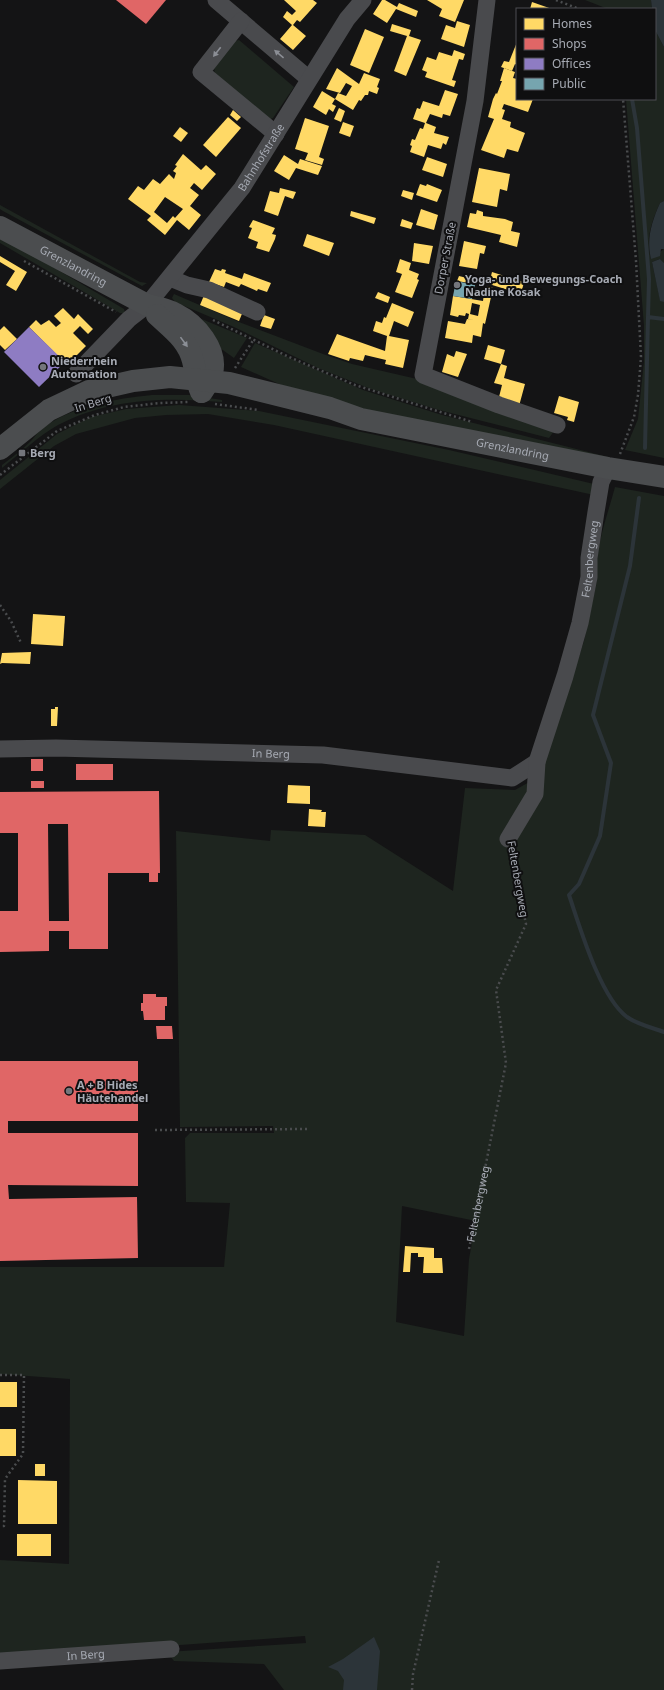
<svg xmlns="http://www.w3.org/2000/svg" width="664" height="1690" viewBox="0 0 664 1690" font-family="'Noto Sans',sans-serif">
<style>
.green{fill:#1e251f;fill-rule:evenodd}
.water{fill:#2c3439}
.homes{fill:#ffd966;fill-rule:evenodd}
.shops{fill:#e06666;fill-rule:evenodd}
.offices{fill:#8e7cc3}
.public{fill:#76a5af}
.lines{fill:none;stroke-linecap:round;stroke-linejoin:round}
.stream{stroke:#2c3439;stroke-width:4}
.path{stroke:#4a4c4e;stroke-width:2.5;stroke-dasharray:2 3;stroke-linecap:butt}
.minor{stroke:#494a4d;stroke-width:17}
.major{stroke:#4b4d4f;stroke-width:22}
.oneway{fill:#8b8e95}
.oneway2{fill:#8b8f96}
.poi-dot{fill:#74767c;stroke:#0f0f10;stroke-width:1.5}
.labels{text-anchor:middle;stroke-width:4;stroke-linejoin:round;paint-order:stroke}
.street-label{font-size:11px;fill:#a7abb4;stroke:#0f0f10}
.poi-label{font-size:11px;font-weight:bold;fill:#a7abb4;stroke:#0f0f10;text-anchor:start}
</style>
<rect width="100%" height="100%" fill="#141415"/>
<g class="green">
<path d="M585 0H651L652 9H608Z"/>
<path d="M655 30 664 47V201L660 203C652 220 645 240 651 259L664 249V263L660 259 652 262 660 300 664 302V458L625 450 638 419 644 361V326L626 99H655Z"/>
<path d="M239 40 294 87 273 118 266 121 215 78 214 65 230 42Z"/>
<path d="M0 205 140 282 147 283 142 286 3 211 0 209Z"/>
<path d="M0 236 114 303 124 309 125 313H120L0 243Z"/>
<path d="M174 294 239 322 323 354 352 364 417 379 554 431 549 438 439 410 371 389 318 368 234 327 175 302 172 298Z"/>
<path d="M185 312 247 338 234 358 220 348Z"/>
<path d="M255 343 363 390 442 415 612 458 417 422 297 392 241 367Z"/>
<path d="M152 395H189L222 400V402C166 397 109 398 58 425 40 435 18 455 2 468V465C12 457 22 450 31 441 34 438 36 434 39 432 65 407 118 398 152 395Z"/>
<path d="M179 405 259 411 449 450 594 484V495L274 425 208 414 166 415 135 418 76 434 54 446 0 489V480L57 434 91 417 126 409Z"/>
<path d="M615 487 664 496V1690H284L264 1664 174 1661 167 1652 306 1643 305 1636 0 1658V1560L69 1564 70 1379 0 1374V1267H224L230 1203 186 1202 185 1138 190 1133H274L273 1126 180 1127 176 831 270 841 271 830 365 835 453 891 465 788 515 790 540 776 584 641 597 581C594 550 607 517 615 487ZM402 1206 476 1221 469 1259 464 1336 396 1322Z"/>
</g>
<g class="water">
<path d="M651 0H664V47L655 30V9H652Z"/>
<path d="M664 201V249H661L660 256 651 259C646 239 652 221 660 203Z"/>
<path d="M660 259 664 263V302L660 301 652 262Z"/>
<path d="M374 1637 380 1651 377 1690H343L344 1680 338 1671 328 1667 343 1659Z"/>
</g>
<g class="homes">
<path d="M284 0H313L317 3 300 22 297 20 293 25 306 36 293 50 280 39 292 25 283 17 287 11 292 15 296 11Z"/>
<path d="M382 0H385L397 7 399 3 418 11 416 17 396 9 387 23 373 14Z"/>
<path d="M427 0H464L455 22 439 16 442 9Z"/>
<path d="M532 2 552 9H530Z"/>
<path d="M457 21 470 25 464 47 441 39 446 25 455 28Z"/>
<path d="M392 24 411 30 409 36 421 40 406 76 394 71 407 36 390 31Z"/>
<path d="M365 29 384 37 369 73 350 65Z"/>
<path d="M517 42V65L515 64 512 71 501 67 504 61 509 62Z"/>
<path d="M454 50 465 54 463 60 459 59 452 80 456 81 454 87 425 77 427 72 422 70 427 57 436 60 439 52 452 56Z"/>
<path d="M337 68 359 84 364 73 380 79 377 87 379 88 377 94 369 91 368 95H365L361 101 359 100 353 110 335 99 332 104 336 106 333 112 329 109 326 115 313 107 322 91 335 99 338 93 346 96 352 86 346 83 340 93 326 89Z"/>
<path d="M504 68 515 72 513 78 517 79V99H533L528 112 504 104 502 109 505 110 502 119 511 122 510 127 525 133 518 152 507 149 504 158 481 150 494 119 488 117 493 99 496 93 497 94 502 81H500Z"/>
<path d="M445 90 458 94 450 116 443 114 442 118 430 114 426 123 436 127 434 133 449 137 446 145 443 143 441 149 428 145 424 157 410 152 412 146 410 145 412 139 415 140 420 128 423 129 425 123 413 119 417 108 420 109 423 101 439 106Z"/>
<path d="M339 108 345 111 341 122 334 119Z"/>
<path d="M233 110 241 117 237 121 230 115Z"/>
<path d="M228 117 241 128 216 157 203 145Z"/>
<path d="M305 118 329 126 319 157 324 159 322 165 305 160 308 153 295 149Z"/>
<path d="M343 122 354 126 350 137 339 133Z"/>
<path d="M180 127 188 133 181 142 173 136Z"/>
<path d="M183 154 201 170 206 165 216 174 202 190 194 183 190 188 199 195 190 206 201 215 189 230 177 220 165 235 147 220 151 216 128 199 138 186 144 190 153 179 160 184 169 174 174 179 176 173 173 171 177 166 175 165ZM165 197 183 209 175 218 173 216 167 223 154 212Z"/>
<path d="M284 155 298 164 300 159 322 166 318 175 296 168 289 180 274 171Z"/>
<path d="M427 157 447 164 443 177 422 170Z"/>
<path d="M479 168 510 174 507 191 500 189 497 207 472 202Z"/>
<path d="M420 184 426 186 427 184 442 190 437 202 416 195Z"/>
<path d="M280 188 296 192 293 199 285 196 278 216 264 211 270 191 279 193Z"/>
<path d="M403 190 414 193 412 200 401 196Z"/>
<path d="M421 209 438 215 434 230 416 225Z"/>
<path d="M477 210 483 212V216L505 219 513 222 511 231 520 233 517 247 499 242 501 235 467 227 470 213 476 214Z"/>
<path d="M351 211 376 218 374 224 350 216Z"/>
<path d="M402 219 413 223 411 229 400 226Z"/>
<path d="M253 220 275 228 272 234 276 235 275 239 269 252 256 248 258 242 248 238 252 228 249 227Z"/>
<path d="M307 234 334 243 329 256 303 246Z"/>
<path d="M464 241 486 246 484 254 480 253 477 269 459 266Z"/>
<path d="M414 243 433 246 429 264 412 261Z"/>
<path d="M0 256 27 272 16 291 6 285 15 271 0 262Z"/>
<path d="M400 259 411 263 409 270 419 274 417 279 419 280 412 298 395 292 402 274 396 272Z"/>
<path d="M215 269 221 271 222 269 226 270 225 273 242 279 244 273 271 283 267 292 258 289 257 291 241 284 239 287 226 282 224 287 209 282Z"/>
<path d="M492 272 524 282 521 294 489 284Z"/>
<path d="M459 276 471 279 469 283 457 281Z"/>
<path d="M485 286 493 288 485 324 483 323 481 337 473 335 472 343 445 338 448 321 465 324 467 319 474 320 468 319 469 314 466 313 465 316 459 315 458 317 450 315 453 296 483 301ZM472 303 480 305 478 316 470 314Z"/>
<path d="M378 292 390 297 388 303 375 298Z"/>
<path d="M205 293 244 309 239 321 200 305Z"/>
<path d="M392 303 414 312 408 327 394 321 389 336 409 340 403 368 385 364 386 360 365 355 363 361 350 358 349 361 328 354 337 334 385 351 387 336 373 331 376 321 382 323 384 317 386 318Z"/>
<path d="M63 308 74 319 78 314 93 329 88 334 80 326 73 333 86 346 67 365 29 327 36 320 41 325 49 320 56 327 61 323 54 316Z"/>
<path d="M264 315 275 319 271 329 260 326Z"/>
<path d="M4 326 17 339 5 350 0 345V330Z"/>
<path d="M488 345 505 350 501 364 484 359Z"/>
<path d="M456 351 467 354 458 377 442 372 447 354 454 357Z"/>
<path d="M501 364 507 366 504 378 525 384 519 406 499 397 502 385 494 383Z"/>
<path d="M559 396 579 402 574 422 567 420 568 417 554 413Z"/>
<path d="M33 614 65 616 63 646 31 644Z"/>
<path d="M31 652 30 664 2 663 0 664 2 653Z"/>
<path d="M55 707H58L57 726H51V709H55Z"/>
<path d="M288 785 310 786V804L287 803Z"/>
<path d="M309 809 322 810 321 812H326L325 827 308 826Z"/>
<path d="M405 1246 434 1248V1258H442L443 1273H423L424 1257H418V1253H411L410 1272H403Z"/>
<rect x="0" y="1382" width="17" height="25"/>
<rect x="0" y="1429" width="16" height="27"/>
<rect x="35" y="1464" width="10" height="12"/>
<path d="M18 1480 57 1481V1524H18Z"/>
<rect x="17" y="1534" width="34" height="22"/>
</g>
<g class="shops">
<path d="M116 0H166L146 24Z"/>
<rect x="31" y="759" width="12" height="12"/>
<rect x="76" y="764" width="37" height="16"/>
<rect x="31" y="781" width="13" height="7"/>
<path d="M159 791 160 873H158V882H149V873H108V949H69V931H49V951L0 952V911H18V833H0V792ZM48 824H68L69 921H49Z"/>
<path d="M143 994H156V997H167V1006H165V1020H144L143 1011H141V1003H143Z"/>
<path d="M156 1026H172L173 1039H157Z"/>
<path d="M0 1061H138V1121H8V1133H138V1186L8 1185 9 1199 137 1197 138 1258 0 1261Z"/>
</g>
<path class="offices" d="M29 327 65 362 39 387 4 352Z"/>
<path class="public" d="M456 281 475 285 472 299 453 296Z"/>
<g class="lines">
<g class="stream">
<path d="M632 99 637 128 649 279 648 317"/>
<path d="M645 448 648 317 664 319"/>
<path d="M639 498 630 566 593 715 611 763 600 836 579 884 569 895C580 927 600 997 627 1017 637 1024 653 1028 664 1032"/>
</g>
<g class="path">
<path d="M556 0 579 9"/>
<path d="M24 261 116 312"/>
<path d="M213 320 289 357 355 385 472 422"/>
<path d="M235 368 254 339"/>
<path d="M215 404 259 410"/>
<path d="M620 454 634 417 638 395 641 357 636 261 623 99"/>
<path d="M0 475 57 431 95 415 124 407 160 403 188 402"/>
<path d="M0 605 11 621 21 643"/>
<path d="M155 1130 308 1129"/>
<path id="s1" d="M469 1249 506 1063 496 990 526 924 511 852"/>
<path d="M0 1375H24L23 1454 5 1479 4 1526H0"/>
<path d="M412 1690 413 1674 439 1560"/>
</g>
<g class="minor">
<path d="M216 0 309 79"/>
<path d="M487 0 475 101 423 375 499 405 557 425"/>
<path d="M241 21 201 72 276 134"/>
<path d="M170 278 187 285 209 290 257 312"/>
<path id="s2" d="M76 374 129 319 147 305 242 188 347 19 363 0"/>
<path id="s3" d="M0 749 56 748 323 755 512 778 537 762"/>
<path id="s4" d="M508 839 535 794 537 762 565 676 580 623 589 577V558L596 512 601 482 608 468"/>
<path id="s5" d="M0 1661 171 1649"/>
</g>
<g class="major">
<path id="s6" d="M0 227 147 305C157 307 167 309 176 314 196 324 218 350 212 373 210 380 206 386 202 392"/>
<path d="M157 315C172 329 188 340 193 361 196 372 196 381 201 392"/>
<path id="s7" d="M0 449 49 410 89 391 133 381 170 377 229 383 330 408 361 419 608 468 664 477"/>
</g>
</g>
<defs><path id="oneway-solid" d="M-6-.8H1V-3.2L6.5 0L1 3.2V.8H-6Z"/></defs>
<g class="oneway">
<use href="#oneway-solid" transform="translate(217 52) rotate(128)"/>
<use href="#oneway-solid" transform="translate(279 54) rotate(-140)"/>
</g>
<use class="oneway2" href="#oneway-solid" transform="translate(184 342) rotate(54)"/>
<g class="poi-dot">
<circle cx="457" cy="285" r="4"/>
<circle cx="43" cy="367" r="4"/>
<rect x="18" y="449" width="8" height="8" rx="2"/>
<circle cx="69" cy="1091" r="4"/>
</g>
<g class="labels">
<g class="street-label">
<text dy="4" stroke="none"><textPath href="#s2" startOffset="286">Bahnhofstraße</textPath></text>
<text transform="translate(445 258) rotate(-79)" y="4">Dorper Straße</text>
<text dy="4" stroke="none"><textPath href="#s6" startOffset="83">Grenzlandring</textPath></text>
<text transform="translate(93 403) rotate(-17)" y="4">In Berg</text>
<text dy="4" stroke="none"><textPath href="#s7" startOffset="540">Grenzlandring</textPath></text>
<text dy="4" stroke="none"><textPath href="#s4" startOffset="295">Feltenbergweg</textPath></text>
<text dy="4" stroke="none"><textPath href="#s3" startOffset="271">In Berg</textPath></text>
<text transform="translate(518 879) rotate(80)" y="4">Feltenbergweg</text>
<text dy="4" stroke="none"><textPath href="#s1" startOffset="46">Feltenbergweg</textPath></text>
<text dy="4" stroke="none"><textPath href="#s5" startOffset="86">In Berg</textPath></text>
</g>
<g class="poi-label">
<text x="465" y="283">Yoga- und Bewegungs-Coach<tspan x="465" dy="13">Nadine Kosak</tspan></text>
<text x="51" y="365">Niederrhein<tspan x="51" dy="13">Automation</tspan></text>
<text x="30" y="457">Berg</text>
<text x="77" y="1089">A + B Hides<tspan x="77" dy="13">Häutehandel</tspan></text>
</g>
</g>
<rect x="516" y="8" width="140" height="92" fill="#0f0f10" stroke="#4c4d52"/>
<rect x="524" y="18" width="20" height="12" fill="#ffd966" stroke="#4c4d52"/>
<text x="552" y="28" font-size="12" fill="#a7abb4">Homes</text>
<rect x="524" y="38" width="20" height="12" fill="#e06666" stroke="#4c4d52"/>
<text x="552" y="48" font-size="12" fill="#a7abb4">Shops</text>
<rect x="524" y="58" width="20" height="12" fill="#8e7cc3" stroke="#4c4d52"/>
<text x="552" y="68" font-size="12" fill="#a7abb4">Offices</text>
<rect x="524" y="78" width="20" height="12" fill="#76a5af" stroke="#4c4d52"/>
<text x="552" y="88" font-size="12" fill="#a7abb4">Public</text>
</svg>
